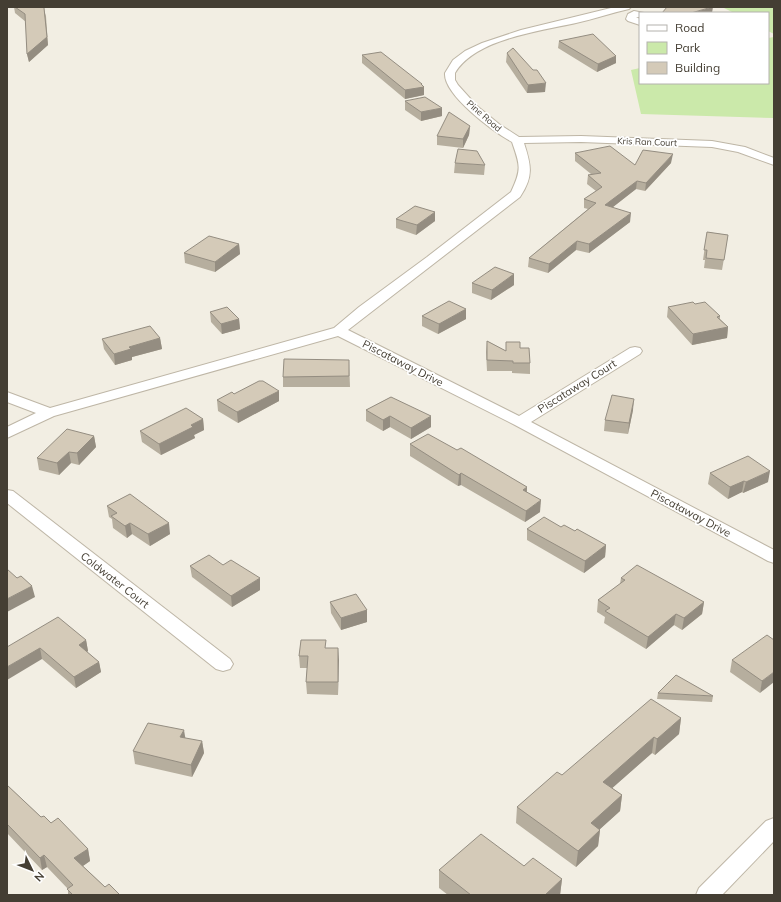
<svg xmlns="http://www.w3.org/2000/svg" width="781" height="902" viewBox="0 0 781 902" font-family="Mulish,sans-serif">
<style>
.green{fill:#cbe9aa}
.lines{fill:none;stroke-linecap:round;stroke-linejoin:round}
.minor-casing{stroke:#beb6a6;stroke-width:2}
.minor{fill:#fff;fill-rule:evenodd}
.wall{fill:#b6ae9e}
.shaded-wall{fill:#948d81}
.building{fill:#d4cab8;stroke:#948d81}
.labels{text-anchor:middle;stroke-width:3.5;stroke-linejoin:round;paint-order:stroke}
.far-street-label{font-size:9px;fill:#443e33;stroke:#fff}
.street-label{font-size:11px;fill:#443e33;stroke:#fff}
</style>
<rect width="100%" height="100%" fill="#f2eee3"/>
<g class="green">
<path d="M722 7H774V34L768 31V13H734Z"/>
<path d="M774 37V118L641 114 631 70 640 68V83H768V38Z"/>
</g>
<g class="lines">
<g class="minor-casing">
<g id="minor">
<path d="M615 7H631L629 9C611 13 594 19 576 23 540 31 475 39 455 73V80L458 85 477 106 499 124 519 137 581 136 712 141 745 147 774 158V165L738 152 712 147 581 142 524 143C531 165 534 176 520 197L348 330 519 416 630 348 635 347 640 348 642 351 640 354 531 422 774 550V563L768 561 515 425 338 336 54 416 7 438V427L36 413 7 402V392L50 408 334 328 359 307 427 257 511 192C522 169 520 165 512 142 494 132 443 95 445 73L453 60 465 51 482 43 521 30Z"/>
<path d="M634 11 644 13H640V17H636L640 19V25L628 21 626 19 628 14Z"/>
<path d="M7 490 13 491 230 659 233 664 230 669 223 671 216 669 7 503Z"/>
<path d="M774 818V841L722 895H696L699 888 766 821Z"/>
</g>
</g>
<use href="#minor" class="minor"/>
</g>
<g class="wall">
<path d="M14 7H43L46 16 48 45 29 62 27 54 26 22 15 13Z"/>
<path d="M559 41 616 56V63L597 72 558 48Z"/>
<path d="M507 53 545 92 527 93 506 62Z"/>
<path d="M362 55 422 84 424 95 405 99 362 63Z"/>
<path d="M405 101 442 116 421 121 405 110Z"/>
<path d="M470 126 469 135 463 148 437 145V136Z"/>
<path d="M575 153 635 165 671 163 645 191 636 189 613 207 630 222 589 253 576 250 548 273 528 267 529 258 588 209 584 208V199L596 191 587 184 588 175 591 174 575 161Z"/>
<path d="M455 163 485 165 484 175 454 173Z"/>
<path d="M396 219 435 221 416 235 396 228Z"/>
<path d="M707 232 728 235 722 270 704 268 705 260H703Z"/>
<path d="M239 244 240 254 215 272 185 263 184 253Z"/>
<path d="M514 274V285L491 300 472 293V283Z"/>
<path d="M695 304 720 316V319L728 327 727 338 692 345 667 317 668 307Z"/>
<path d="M210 312 239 319 240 329 222 334 211 322Z"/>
<path d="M422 316 466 319 438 334 422 326Z"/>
<path d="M160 338 162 349 132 357V360L115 365 104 349 102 339Z"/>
<path d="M487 341 506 351V342L520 348 530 363V374L512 373V371H487L486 352Z"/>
<path d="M349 360 350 387H283V377Z"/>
<path d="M279 391V401L238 423 218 411 217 400 234 394Z"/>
<path d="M391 397 431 427 411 439 390 427 383 431 366 421V410Z"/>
<path d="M633 410 628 434 604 431 605 420Z"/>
<path d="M203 419 204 430 194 435 195 438 161 455 142 442 140 431Z"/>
<path d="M94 436 96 447 79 465 71 463 59 475 39 470 37 458Z"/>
<path d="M410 444 457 450 527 487V492L540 512 525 522 461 485 458 486 410 456Z"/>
<path d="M710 473 768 482 743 493 742 492 728 499 708 484Z"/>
<path d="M107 506 170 534 150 546 132 534 127 538 113 528 112 519 109 517Z"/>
<path d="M561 527 575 531 606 545 605 557 584 573 527 540V529Z"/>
<path d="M223 565 260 590 232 607 192 577 190 566Z"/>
<path d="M621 578 704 602 702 614 682 630 674 625 646 649 604 623 605 617 597 612 598 600 620 584Z"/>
<path d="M330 602 367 610V622L341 630 331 613Z"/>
<path d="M86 640 88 651 87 652 99 662 101 672 76 688 42 659 7 647Z"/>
<path d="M774 640 760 693 730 672 732 660Z"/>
<path d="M326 648H338V695L307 694 306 682 307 668H300L299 656Z"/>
<path d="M658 693 713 696 712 702 657 699Z"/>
<path d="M681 718 679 734 655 755 652 753 612 788 622 795 620 811 600 829V830L598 846 576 867 516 823 517 807 562 775Z"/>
<path d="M202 741 204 753 192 777 135 764 133 751Z"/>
<path d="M7 785 41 817 88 849 90 861 83 866 105 887 120 895H68V889L47 867 42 870 7 833Z"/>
<path d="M524 866 562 879 560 895H448L439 888V870Z"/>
</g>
<g class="shaded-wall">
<path d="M713 7 712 13H691Z"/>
<path d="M44 8 48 45 29 62 27 54Z"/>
<path d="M616 56V63L597 72 598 64Z"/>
<path d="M546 83 545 92 527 93 528 85Z"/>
<path d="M421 84H422V87H424V95L405 99V90Z"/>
<path d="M442 108V116L421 121V112Z"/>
<path d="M470 126 469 135 463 148V139Z"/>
<path d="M673 154 671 163 645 191 646 183Z"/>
<path d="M637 181 636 189 604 214 605 205Z"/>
<path d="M435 212V221L416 235 417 225Z"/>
<path d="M631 213 630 222 589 253V244Z"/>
<path d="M577 241 576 250 548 273 549 264Z"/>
<path d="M239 244 240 254 215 272V262Z"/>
<path d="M514 274V285L491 300 492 290Z"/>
<path d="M466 309V319L438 334 439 324Z"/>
<path d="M239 319 240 329 222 334 221 324Z"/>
<path d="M728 327 727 338 692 345 693 334Z"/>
<path d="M160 338 162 349 132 357V360L115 365 114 354 129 347Z"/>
<path d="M279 391V401L238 423 237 412Z"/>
<path d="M634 399 633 410 628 434 629 423Z"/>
<path d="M390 416V427L383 431V420Z"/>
<path d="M431 416V427L411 439V428Z"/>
<path d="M203 419 204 430 194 435 195 438 161 455 159 444 191 425Z"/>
<path d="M94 436 96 447 79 465 77 453Z"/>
<path d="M69 452 71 463 59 475 57 463Z"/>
<path d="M770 471 768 482 743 493 746 482Z"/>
<path d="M461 473V485L458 486 459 475Z"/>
<path d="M744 481 742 492 728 499 730 487Z"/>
<path d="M527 487 526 499 523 490Z"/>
<path d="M541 500 540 512 525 522 526 511Z"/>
<path d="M130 523 132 534 127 538 125 526Z"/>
<path d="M169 523 170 534 150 546 148 534Z"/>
<path d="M606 545 605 557 584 573 585 561Z"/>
<path d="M260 578V590L232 607 231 596Z"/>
<path d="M32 586 35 597 7 612V599Z"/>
<path d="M704 602 702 614 682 630 684 618Z"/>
<path d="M367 610V622L341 630V618Z"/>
<path d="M676 614 674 625 646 649 648 637Z"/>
<path d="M86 640 88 651 81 656 79 645Z"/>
<path d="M40 648 42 659 7 680V667Z"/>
<path d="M338 648 339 660 338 695Z"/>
<path d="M99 662 101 672 76 688 74 677Z"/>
<path d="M774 672V682L760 693 762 681Z"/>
<path d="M681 718 679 734 655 755 657 739Z"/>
<path d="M184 730 186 742 180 737Z"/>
<path d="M654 737 652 753 601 798 603 782Z"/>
<path d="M202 741 204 753 192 777 191 765Z"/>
<path d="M622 795 620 811 589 839 591 823Z"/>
<path d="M600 830 598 846 576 867 578 851Z"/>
<path d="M88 849 90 861 77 870 74 858Z"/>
<path d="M44 855 47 867 42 870 40 858Z"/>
<path d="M562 879 560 895H545Z"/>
</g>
<g class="building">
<path d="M15 7H43L44 8 47 37 27 54 25 14Z"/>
<path d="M667 7H712L691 13H662Z"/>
<path d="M593 34 616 56 598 64 559 41Z"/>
<path d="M513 48 533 70H537L546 83 528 85 507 53Z"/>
<path d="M381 52 422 84H421L424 87 405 90 362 55Z"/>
<path d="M425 97 442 108 421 112 405 101Z"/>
<path d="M449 112 470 126 463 139 437 136Z"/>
<path d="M610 146 635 165 643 150 673 154 646 183 637 181 605 205 631 213 589 244 577 241 549 264 529 258 596 203 584 199 602 187 588 175 601 173 575 153Z"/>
<path d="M458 149 477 151 485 165 455 163Z"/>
<path d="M415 206 435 212 417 225 396 219Z"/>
<path d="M707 232 728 235 724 260 706 258 707 250H704Z"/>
<path d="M209 236 239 244 215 262 184 253Z"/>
<path d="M495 267 514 274 492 290 472 283Z"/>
<path d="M449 301 466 309 439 324 422 316Z"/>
<path d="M693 302 695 304 705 302 720 316 717 317 728 327 693 334 668 307Z"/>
<path d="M227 307 239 319 221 324 210 312Z"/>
<path d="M150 326 160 338 129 347 131 349 114 354 102 339Z"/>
<path d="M487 341 506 351V342H520V348H529L530 363H513V361L487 360Z"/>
<path d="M284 359 349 360V376L283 377Z"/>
<path d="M259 381H263L279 391 237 412 217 400 232 392 234 394Z"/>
<path d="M612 395 634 399 629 423 605 420Z"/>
<path d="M391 397 431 416 411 428 390 416 383 420 366 410Z"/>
<path d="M186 408 203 419 191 425 193 427 159 444 140 431Z"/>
<path d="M67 429 94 436 77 453 69 452 57 463 37 458Z"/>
<path d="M428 434 457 450 461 448 527 487 523 490 541 500 526 511 461 473 459 475 410 444Z"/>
<path d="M748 456 770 471 746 482 744 481 730 487 710 473Z"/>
<path d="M130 494 169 523 148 534 130 523 125 526 111 516 117 513 107 506Z"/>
<path d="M544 517 561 527 564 525 575 531 577 529 606 545 585 561 527 529Z"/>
<path d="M209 555 223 565 231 560 260 578 231 596 190 566Z"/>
<path d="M637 565 704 602 684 618 676 614 648 637 605 611 610 608 598 600 625 580 621 578Z"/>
<path d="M7 569 17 578 21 576 32 586 7 599Z"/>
<path d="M356 594 367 610 341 618 330 602Z"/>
<path d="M58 617 86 640 79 645 99 662 74 677 40 648 7 667V647Z"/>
<path d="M767 635 774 640V672L762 681 732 660Z"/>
<path d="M301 640H326L325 648H338V682H306L308 656H299Z"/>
<path d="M676 675 713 696 658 693Z"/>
<path d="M651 699 681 718 657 739 654 737 603 782 622 795 591 823 600 830 578 851 517 807 557 772 562 775Z"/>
<path d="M148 723 184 730 180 737 202 741 191 765 133 751Z"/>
<path d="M7 785 41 817 44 816 51 823 58 818 88 849 74 858 105 887 109 884 120 895H73L67 889 73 885 44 855 40 858 7 824Z"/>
<path d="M481 834 524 866 533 858 562 879 545 895H471L439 870Z"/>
</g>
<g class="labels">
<g class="far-street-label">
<text transform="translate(484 116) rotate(41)" y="3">Pine Road</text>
<text transform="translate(647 142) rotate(2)" y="3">Kris Ran Court</text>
</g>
<g class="street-label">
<text transform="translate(403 363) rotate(27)" y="4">Piscataway Drive</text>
<text transform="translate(577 386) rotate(-32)" y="4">Piscataway Court</text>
<text transform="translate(691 513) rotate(28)" y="4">Piscataway Drive</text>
<text transform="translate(115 580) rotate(38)" y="4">Coldwater Court</text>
</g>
</g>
<rect width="781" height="902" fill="none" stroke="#443e33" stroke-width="16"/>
<rect x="639" y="12" width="130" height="72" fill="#ffffff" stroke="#b4b2ad"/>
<rect x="647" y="25" width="20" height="6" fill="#ffffff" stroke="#b4b2ad"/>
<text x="675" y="32" font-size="12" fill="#443e33">Road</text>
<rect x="647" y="42" width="20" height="12" fill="#cbe9aa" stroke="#b4b2ad"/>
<text x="675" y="52" font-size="12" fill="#443e33">Park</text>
<rect x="647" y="62" width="20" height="12" fill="#d4cab8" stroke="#b4b2ad"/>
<text x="675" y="72" font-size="12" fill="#443e33">Building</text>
<g transform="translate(32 870) rotate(133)" stroke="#ffffff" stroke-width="3" paint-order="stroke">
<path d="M0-3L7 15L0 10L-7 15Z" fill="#443e33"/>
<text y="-6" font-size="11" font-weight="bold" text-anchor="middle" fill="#443e33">N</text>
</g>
</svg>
